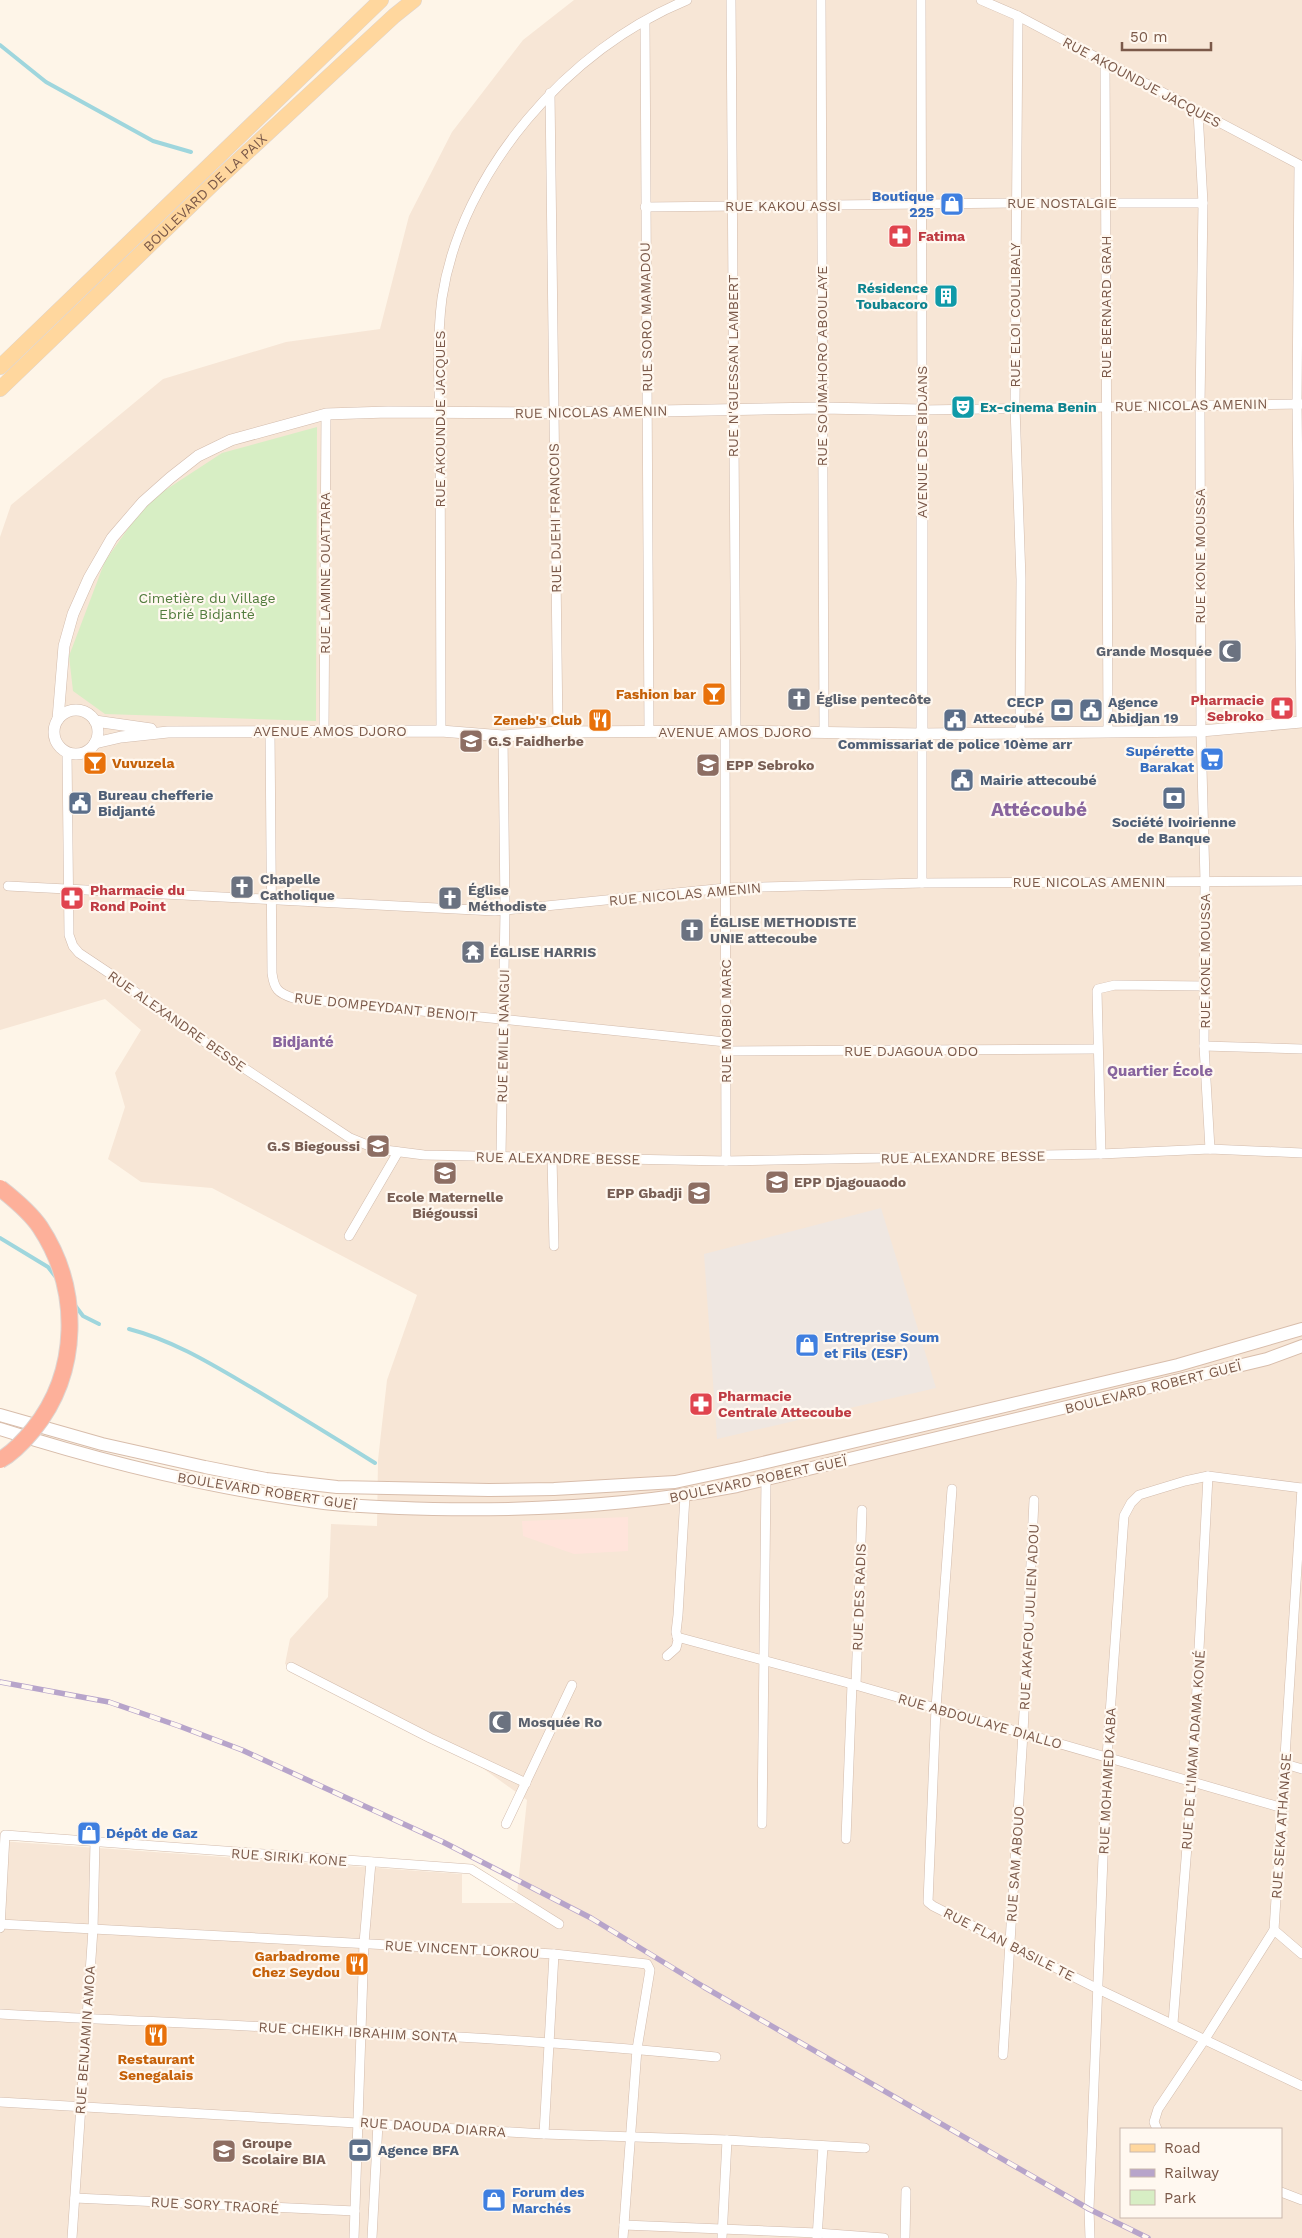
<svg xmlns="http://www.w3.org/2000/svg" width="1302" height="2238" viewBox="0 0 1302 2238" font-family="'Work Sans',sans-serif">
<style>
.residential{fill:#f7e6d6;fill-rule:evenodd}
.commercial{fill:#ffe4db}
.industrial{fill:#efe7e1}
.green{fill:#d7eec4}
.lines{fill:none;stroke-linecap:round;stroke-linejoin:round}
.stream{stroke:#9fd6dd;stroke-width:4}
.minor-casing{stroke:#d2bbac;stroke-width:10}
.tertiary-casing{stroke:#d2bbac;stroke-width:12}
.secondary-casing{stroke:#d8bdab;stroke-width:14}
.primary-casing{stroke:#ddd4d0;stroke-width:16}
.minor{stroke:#fff;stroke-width:9}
.tertiary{stroke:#fff;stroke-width:11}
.secondary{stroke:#fff;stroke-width:12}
.primary{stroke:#ffd79e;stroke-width:15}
.rail-casing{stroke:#b7a4ca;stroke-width:5.5}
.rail{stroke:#fff8f0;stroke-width:4;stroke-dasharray:11;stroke-linecap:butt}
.motorway-bridge-casing{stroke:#ddd4d0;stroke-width:18;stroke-linecap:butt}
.motorway-bridge{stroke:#fdb09a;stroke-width:16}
.labels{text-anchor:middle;stroke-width:4.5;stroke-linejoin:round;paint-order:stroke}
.street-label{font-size:14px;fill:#7b5949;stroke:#fff8f0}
.shop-label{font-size:14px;font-weight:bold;fill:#366cbe;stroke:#fff8f0;text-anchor:start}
.health-label{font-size:14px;font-weight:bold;fill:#be3a42;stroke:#fff8f0;text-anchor:start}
.culture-label{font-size:14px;font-weight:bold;fill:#0d838f;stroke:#fff8f0;text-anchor:end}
.park-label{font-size:14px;fill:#527c3d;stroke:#fff8f0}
.worship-label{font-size:14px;font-weight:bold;fill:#5b616d;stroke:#fff8f0;text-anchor:start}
.food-label{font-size:14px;font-weight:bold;fill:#c56008;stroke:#fff8f0;text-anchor:end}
.service-label{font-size:14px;font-weight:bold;fill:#4e5e75;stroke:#fff8f0;text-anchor:start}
.education-label{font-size:14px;font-weight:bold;fill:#785e54;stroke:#fff8f0;text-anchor:start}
.neighbourhood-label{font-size:15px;font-weight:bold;fill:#88659e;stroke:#fff8f0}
.district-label{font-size:19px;font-weight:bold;fill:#88659e;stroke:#fff8f0}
</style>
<rect width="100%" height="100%" fill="#fef5e8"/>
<path class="residential" d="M574 0H1302V2238H0V1841L462 1874V1903H516L527 1800 445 1741 285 1664 290 1639 328 1597 331 1524 377 1526 378 1460 387 1380 417 1295 212 1188 141 1182 108 1159 125 1107 115 1073 141 1030 105 999 0 1030V537L11 505 163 379 286 342 380 329 409 216 452 132 523 40ZM1121 2129H1281V2217H1121Z"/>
<path class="commercial" d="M628 1517V1551L574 1554 523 1536 522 1521Z"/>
<path class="industrial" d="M881 1208 936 1388 717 1439 704 1254Z"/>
<path class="green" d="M317 427 316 721 105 714 73 691 69 656 105 561 147 502 222 453Z"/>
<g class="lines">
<g class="stream">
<path d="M0 45 46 82 153 141 191 152"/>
<path d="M0 1238 48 1267 55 1276"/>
<path d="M74 1304 83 1316 99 1324"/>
<path d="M129 1329C175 1341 213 1365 254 1389 294 1413 335 1438 375 1463"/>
</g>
<g class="minor-casing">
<g id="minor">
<path d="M731 0 736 732"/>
<path d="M821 0 824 732"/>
<path d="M921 0 922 410 1302 404"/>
<path d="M981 0 1018 16 1302 166"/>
<path d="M1018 16 1015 407 1021 579 1020 733"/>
<path d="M645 22 649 732"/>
<path d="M1105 64 1108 731"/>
<path d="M550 93 558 732"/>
<path d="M1198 112 1203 203 1200 405 1201 731 1205 881 1204 1046 1210 1149"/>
<path d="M1299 165 1297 404 1301 722"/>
<path d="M645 207 1015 203H1203"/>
<path d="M270 731 272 973C274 989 278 993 293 998L726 1042"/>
<path d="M324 731 326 414"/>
<path d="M441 731 440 412C438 374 437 336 442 298 461 171 569 48 687 0"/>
<path d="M725 731 726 1161"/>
<path d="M922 734V883"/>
<path d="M67 752 69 935 73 946 79 953 109 973 209 1045 350 1138 377 1149 424 1155 726 1161 1101 1154 1210 1149 1302 1153"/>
<path d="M8 886 495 911 726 888 922 883 1302 881"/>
<path d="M1204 1046 1302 1049"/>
<path d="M726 1051 1097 1049"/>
<path d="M1101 1154 1097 991 1098 989 1115 985 1205 986"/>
<path d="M501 1156 505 910 503 736"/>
<path d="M552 1157 554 1246"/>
<path d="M349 1236 398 1152"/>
<path d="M952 1489 936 1708 928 1902 933 1906 1098 1989 1302 2086"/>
<path d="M677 1637 852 1684 1283 1808"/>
<path d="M667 1656 676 1648 678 1640 676 1632 678 1615 685 1496"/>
<path d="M291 1667 430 1738 526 1783"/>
<path d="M856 1685 862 1510"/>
<path d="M1285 1764 1302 1769"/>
<path d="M506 1824 572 1685"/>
<path d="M762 1824 766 1480"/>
<path d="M846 1839 852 1684"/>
<path d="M0 1924 554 1954 647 1964 650 1970 637 2049 623 2238"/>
<path d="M0 1928 5 1835 471 1869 559 1924"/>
<path d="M1274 1930 1302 1954"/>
<path d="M0 2014C239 2027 478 2033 716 2057"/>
<path d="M1173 2023 1192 1783 1208 1476"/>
<path d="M1003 2055 1023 1733 1034 1500"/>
<path d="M0 2102 544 2134 727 2140 865 2148"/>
<path d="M1157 2129 1154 2122 1158 2109 1205 2039 1274 1930 1302 1488"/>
<path d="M544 2134 554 1954"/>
<path d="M1281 2192 1302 2200"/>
<path d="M75 2198 355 2211"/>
<path d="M624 2225 817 2233 884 2238"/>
<path d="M72 2238 93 1929 95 1842"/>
<path d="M354 2238 364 1943 371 1862"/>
<path d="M372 2238 378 2123"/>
<path d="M722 2238 727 2140"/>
<path d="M817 2238 823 2146"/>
<path d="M905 2238 906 2191"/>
<path d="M1090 2238 1089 2209 1107 1757 1124 1516 1131 1503 1139 1495 1185 1481 1208 1476 1302 1488"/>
</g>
</g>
<g class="tertiary-casing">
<g id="tertiary">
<circle cx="76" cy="732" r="22"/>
<path d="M58 719 64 646 73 614 89 578 112 538 143 502 170 478 198 456 231 440 326 414 388 412 554 413 822 408 922 410V734"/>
<path d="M95 721 151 729"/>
<path d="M95 743 121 737 168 732 441 731 503 736 558 732 725 731 922 734 1201 731 1302 722"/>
</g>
</g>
<g class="secondary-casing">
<g id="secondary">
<path d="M0 1415 102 1444 205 1467 266 1479 337 1487 489 1490 554 1489 675 1482 741 1468 1178 1365 1302 1329"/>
<path d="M0 1429C106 1463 213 1489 324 1503 360 1507 396 1508 433 1509 536 1511 637 1505 737 1486L1267 1359 1302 1346"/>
</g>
</g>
<g class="primary-casing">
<g id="primary">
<path d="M0 367 381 0"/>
<path id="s1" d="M0 389 216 181 394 16 414 0"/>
</g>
</g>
<use href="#minor" class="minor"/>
<use href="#tertiary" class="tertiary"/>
<use href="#secondary" class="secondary"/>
<use href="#primary" class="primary"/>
<g class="rail-casing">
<path id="rail" d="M0 1682 109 1702 179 1726 242 1750 443 1842 591 1918 704 1987 1089 2209 1148 2238"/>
</g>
<use href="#rail" class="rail"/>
<g class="motorway-bridge-casing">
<path id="motorway-bridge" d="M0 1188C14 1199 30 1212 40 1227 81 1289 80 1372 33 1430 24 1441 13 1453 0 1460"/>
</g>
<use href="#motorway-bridge" class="motorway-bridge"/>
</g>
<defs>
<g id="shop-square" transform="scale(1.25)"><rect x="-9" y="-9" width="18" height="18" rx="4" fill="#3f7fe0" stroke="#fff8f0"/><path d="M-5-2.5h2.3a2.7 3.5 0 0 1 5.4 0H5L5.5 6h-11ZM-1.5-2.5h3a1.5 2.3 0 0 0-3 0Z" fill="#fff"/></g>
<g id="pharmacy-square" transform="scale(1.25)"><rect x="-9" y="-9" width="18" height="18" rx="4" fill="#e0444e" stroke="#fff8f0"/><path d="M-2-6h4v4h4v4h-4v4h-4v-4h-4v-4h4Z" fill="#fff"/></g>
<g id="building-square" transform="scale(1.25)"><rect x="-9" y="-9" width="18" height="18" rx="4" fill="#0f9aa8" stroke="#fff8f0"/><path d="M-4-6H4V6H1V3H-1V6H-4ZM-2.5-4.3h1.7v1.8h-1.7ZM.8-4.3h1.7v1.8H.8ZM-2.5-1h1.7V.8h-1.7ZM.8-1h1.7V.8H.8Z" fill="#fff"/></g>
<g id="theatre-square" transform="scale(1.25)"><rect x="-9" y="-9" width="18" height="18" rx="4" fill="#0f9aa8" stroke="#fff8f0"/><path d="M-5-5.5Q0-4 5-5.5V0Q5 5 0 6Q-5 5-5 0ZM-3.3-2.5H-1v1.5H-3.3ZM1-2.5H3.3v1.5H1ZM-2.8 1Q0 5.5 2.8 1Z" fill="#fff"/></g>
<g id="mosque-square" transform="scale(1.25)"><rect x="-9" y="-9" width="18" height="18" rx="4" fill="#6b7280" stroke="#fff8f0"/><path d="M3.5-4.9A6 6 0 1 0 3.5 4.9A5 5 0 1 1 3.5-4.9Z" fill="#fff"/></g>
<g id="bar-square" transform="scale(1.25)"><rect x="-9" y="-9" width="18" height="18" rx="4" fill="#e8710a" stroke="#fff8f0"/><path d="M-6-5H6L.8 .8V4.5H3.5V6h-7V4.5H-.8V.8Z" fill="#fff"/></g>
<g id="church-square" transform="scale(1.25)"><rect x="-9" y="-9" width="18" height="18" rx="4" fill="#6b7280" stroke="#fff8f0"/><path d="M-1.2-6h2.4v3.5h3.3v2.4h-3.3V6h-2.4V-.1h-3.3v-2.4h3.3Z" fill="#fff"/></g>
<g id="bank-square" transform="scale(1.25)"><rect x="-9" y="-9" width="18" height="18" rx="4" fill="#5c6f8a" stroke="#fff8f0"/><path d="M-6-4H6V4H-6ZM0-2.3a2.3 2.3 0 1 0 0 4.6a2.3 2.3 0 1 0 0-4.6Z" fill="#fff"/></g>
<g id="civic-square" transform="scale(1.25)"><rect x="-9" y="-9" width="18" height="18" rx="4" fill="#5c6f8a" stroke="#fff8f0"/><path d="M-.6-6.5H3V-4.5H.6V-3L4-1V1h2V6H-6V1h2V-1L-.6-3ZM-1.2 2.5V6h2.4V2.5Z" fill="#fff"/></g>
<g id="restaurant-square" transform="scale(1.25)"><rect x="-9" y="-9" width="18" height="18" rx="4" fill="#e8710a" stroke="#fff8f0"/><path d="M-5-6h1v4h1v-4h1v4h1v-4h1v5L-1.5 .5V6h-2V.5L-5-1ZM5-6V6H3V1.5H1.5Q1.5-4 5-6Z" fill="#fff"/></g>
<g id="school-square" transform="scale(1.25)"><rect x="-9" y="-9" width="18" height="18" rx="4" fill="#8d6e63" stroke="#fff8f0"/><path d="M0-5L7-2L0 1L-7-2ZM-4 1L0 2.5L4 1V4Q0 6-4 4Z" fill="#fff"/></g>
<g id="supermarket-square" transform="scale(1.25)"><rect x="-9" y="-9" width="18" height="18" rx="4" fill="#3f7fe0" stroke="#fff8f0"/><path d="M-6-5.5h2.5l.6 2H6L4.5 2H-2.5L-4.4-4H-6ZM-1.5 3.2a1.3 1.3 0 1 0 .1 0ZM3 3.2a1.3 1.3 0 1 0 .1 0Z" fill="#fff"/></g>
<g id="temple-square" transform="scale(1.25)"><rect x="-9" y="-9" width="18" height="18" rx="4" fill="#6b7280" stroke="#fff8f0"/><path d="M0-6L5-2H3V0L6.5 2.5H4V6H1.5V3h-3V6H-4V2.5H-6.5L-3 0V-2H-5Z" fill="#fff"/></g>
</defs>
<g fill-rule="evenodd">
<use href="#shop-square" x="952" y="204"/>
<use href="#pharmacy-square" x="900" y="236"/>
<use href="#building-square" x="946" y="296"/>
<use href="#theatre-square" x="963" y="407"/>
<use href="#mosque-square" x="1230" y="651"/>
<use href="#bar-square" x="714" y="694"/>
<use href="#church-square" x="799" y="699"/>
<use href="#pharmacy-square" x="1282" y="708"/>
<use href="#bank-square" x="1062" y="710"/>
<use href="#civic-square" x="1091" y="710"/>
<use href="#restaurant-square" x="600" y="720"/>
<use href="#civic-square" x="955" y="720"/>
<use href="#school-square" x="471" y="741"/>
<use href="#supermarket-square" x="1212" y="759"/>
<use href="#bar-square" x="95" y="763"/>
<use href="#school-square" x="708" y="765"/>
<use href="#civic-square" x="962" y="780"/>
<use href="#bank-square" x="1174" y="798"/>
<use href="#civic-square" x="80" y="803"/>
<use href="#church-square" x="242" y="887"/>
<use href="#pharmacy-square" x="72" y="898"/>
<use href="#church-square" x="450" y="898"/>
<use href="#church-square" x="692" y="930"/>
<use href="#temple-square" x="473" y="952"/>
<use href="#school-square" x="378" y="1146"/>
<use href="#school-square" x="445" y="1173"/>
<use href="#school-square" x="777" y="1182"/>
<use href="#school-square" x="699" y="1193"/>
<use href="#shop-square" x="807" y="1345"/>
<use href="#pharmacy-square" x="701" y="1404"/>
<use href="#mosque-square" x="500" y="1722"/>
<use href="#shop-square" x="89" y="1833"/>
<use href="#restaurant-square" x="357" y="1964"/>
<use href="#restaurant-square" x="156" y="2035"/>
<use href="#bank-square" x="360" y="2150"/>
<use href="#school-square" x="224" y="2151"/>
<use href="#shop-square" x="494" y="2200"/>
</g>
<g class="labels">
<g class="street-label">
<text transform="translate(1142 82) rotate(28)" y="5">RUE AKOUNDJE JACQUES</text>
<text dy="5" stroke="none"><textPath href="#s1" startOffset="284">BOULEVARD DE LA PAIX</textPath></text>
<text x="1062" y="208">RUE NOSTALGIE</text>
<text x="783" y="211">RUE KAKOU ASSI</text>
<text transform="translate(1106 307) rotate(-90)" y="5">RUE BERNARD GRAH</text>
<text transform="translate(1015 315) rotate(-90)" y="5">RUE ELOI COULIBALY</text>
<text transform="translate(646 317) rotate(-91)" y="5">RUE SORO MAMADOU</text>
<text transform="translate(733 366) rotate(-90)" y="5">RUE N'GUESSAN LAMBERT</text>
<text transform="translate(822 366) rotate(-90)" y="5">RUE SOUMAHORO ABOULAYE</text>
<text transform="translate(1191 405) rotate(-1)" y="5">RUE NICOLAS AMENIN</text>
<text transform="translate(591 412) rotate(-1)" y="5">RUE NICOLAS AMENIN</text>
<text transform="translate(440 419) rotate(-90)" y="5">RUE AKOUNDJE JACQUES</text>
<text transform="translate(922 442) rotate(-90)" y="5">AVENUE DES BIDJANS</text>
<text transform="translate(555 518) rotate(-91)" y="5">RUE DJEHI FRANCOIS</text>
<text transform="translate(1200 556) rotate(-90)" y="5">RUE KONE MOUSSA</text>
<text transform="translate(325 573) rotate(-90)" y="5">RUE LAMINE OUATTARA</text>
<text x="330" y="736">AVENUE AMOS DJORO</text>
<text x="735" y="737">AVENUE AMOS DJORO</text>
<text x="1089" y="887">RUE NICOLAS AMENIN</text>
<text transform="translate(685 894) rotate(-5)" y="5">RUE NICOLAS AMENIN</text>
<text transform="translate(1205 961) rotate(-90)" y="5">RUE KONE MOUSSA</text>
<text transform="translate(386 1007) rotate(6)" y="5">RUE DOMPEYDANT BENOIT</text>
<text transform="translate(177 1021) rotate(35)" y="5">RUE ALEXANDRE BESSE</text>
<text transform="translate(726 1021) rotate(-90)" y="5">RUE MOBIO MARC</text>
<text transform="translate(503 1036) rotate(-89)" y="5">RUE EMILE NANGUI</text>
<text x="911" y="1056">RUE DJAGOUA ODO</text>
<text transform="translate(963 1157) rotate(-1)" y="5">RUE ALEXANDRE BESSE</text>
<text transform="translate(558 1158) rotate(1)" y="5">RUE ALEXANDRE BESSE</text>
<text transform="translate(1153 1387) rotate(-14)" y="5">BOULEVARD ROBERT GUEÏ</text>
<text transform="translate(758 1479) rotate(-12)" y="5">BOULEVARD ROBERT GUEÏ</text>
<text transform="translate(267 1491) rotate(9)" y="5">BOULEVARD ROBERT GUEÏ</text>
<text transform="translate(859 1597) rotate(-88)" y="5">RUE DES RADIS</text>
<text transform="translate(1029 1617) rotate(-87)" y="5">RUE AKAFOU JULIEN ADOU</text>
<text transform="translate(980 1721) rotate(16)" y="5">RUE ABDOULAYE DIALLO</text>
<text transform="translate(1193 1750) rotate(-86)" y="5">RUE DE L'IMAM ADAMA KONÉ</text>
<text transform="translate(1107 1781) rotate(-87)" y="5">RUE MOHAMED KABA</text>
<text transform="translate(1281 1826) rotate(-86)" y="5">RUE SEKA ATHANASE</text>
<text transform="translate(289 1857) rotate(4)" y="5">RUE SIRIKI KONE</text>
<text transform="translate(1015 1864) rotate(-86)" y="5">RUE SAM ABOUO</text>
<text transform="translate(1009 1944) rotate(27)" y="5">RUE FLAN BASILE TE</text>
<text transform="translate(462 1949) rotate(3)" y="5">RUE VINCENT LOKROU</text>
<text transform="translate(358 2032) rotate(3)" y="5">RUE CHEIKH IBRAHIM SONTA</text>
<text transform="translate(85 2040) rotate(-86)" y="5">RUE BENJAMIN AMOA</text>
<text transform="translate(433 2127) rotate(4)" y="5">RUE DAOUDA DIARRA</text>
<text transform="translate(215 2205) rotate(3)" y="5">RUE SORY TRAORÉ</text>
</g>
<g class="shop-label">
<text x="934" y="201" text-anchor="end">Boutique<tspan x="934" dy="16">225</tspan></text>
<text x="1194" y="756" text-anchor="end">Supérette<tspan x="1194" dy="16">Barakat</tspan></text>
<text x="824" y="1342">Entreprise Soum<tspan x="824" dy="16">et Fils (ESF)</tspan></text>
<text x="106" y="1838">Dépôt de Gaz</text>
<text x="512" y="2197">Forum des<tspan x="512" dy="16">Marchés</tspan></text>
</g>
<g class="health-label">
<text x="918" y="241">Fatima</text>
<text x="1264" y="705" text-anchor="end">Pharmacie<tspan x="1264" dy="16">Sebroko</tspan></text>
<text x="90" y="895">Pharmacie du<tspan x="90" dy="16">Rond Point</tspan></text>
<text x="718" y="1401">Pharmacie<tspan x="718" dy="16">Centrale Attecoube</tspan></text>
</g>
<g class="culture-label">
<text x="928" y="293">Résidence<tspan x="928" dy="16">Toubacoro</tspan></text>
<text x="980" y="412" text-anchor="start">Ex-cinema Benin</text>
</g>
<g class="park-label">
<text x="207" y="603">Cimetière du Village<tspan x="207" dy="16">Ebrié Bidjanté</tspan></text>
</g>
<g class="worship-label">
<text x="1212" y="656" text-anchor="end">Grande Mosquée</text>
<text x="816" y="704">Église pentecôte</text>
<text x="260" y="884">Chapelle<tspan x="260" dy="16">Catholique</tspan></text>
<text x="468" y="895">Église<tspan x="468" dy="16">Méthodiste</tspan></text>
<text x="710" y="927">ÉGLISE METHODISTE<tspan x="710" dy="16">UNIE attecoube</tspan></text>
<text x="490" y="957">ÉGLISE HARRIS</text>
<text x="518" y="1727">Mosquée Ro</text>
</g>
<g class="food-label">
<text x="696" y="699">Fashion bar</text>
<text x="582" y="725">Zeneb's Club</text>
<text x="112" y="768" text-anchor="start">Vuvuzela</text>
<text x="340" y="1961">Garbadrome<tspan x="340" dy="16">Chez Seydou</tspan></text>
<text x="156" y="2064" text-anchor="middle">Restaurant<tspan x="156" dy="16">Senegalais</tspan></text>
</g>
<g class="service-label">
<text x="1044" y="707" text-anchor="end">CECP<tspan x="1044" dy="16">Attecoubé</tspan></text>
<text x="1108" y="707">Agence<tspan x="1108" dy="16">Abidjan 19</tspan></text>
<text x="955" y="749" text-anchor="middle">Commissariat de police 10ème arr</text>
<text x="980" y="785">Mairie attecoubé</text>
<text x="98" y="800">Bureau chefferie<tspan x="98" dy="16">Bidjanté</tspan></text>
<text x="1174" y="827" text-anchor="middle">Société Ivoirienne<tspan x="1174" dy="16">de Banque</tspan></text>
<text x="378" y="2155">Agence BFA</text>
</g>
<g class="education-label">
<text x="488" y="746">G.S Faidherbe</text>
<text x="726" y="770">EPP Sebroko</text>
<text x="360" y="1151" text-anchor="end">G.S Biegoussi</text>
<text x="794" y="1187">EPP Djagouaodo</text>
<text x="682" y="1198" text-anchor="end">EPP Gbadji</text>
<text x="445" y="1202" text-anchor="middle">Ecole Maternelle<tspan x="445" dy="16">Biégoussi</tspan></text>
<text x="242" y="2148">Groupe<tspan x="242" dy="16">Scolaire BIA</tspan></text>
</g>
<g class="neighbourhood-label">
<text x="303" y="1047">Bidjanté</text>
<text x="1160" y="1076">Quartier École</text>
</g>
<g class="district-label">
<text x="1039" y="816">Attécoubé</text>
</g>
</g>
<rect x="1120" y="2128" width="162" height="90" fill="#fff8f0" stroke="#cab8ad"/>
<rect x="1130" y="2144" width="25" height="8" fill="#ffd79e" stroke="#cab8ad"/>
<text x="1164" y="2153" font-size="15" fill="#7b5949">Road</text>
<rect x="1130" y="2169" width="25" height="8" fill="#b7a4ca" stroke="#cab8ad"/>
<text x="1164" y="2178" font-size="15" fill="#7b5949">Railway</text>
<rect x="1130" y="2190" width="25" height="15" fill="#d7eec4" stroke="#cab8ad"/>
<text x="1164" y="2203" font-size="15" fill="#7b5949">Park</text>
<path d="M1122 42v8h89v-8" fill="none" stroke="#7b5949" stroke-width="2.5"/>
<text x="1130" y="42" font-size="15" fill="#7b5949" stroke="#fff8f0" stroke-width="4" paint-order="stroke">50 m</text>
</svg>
